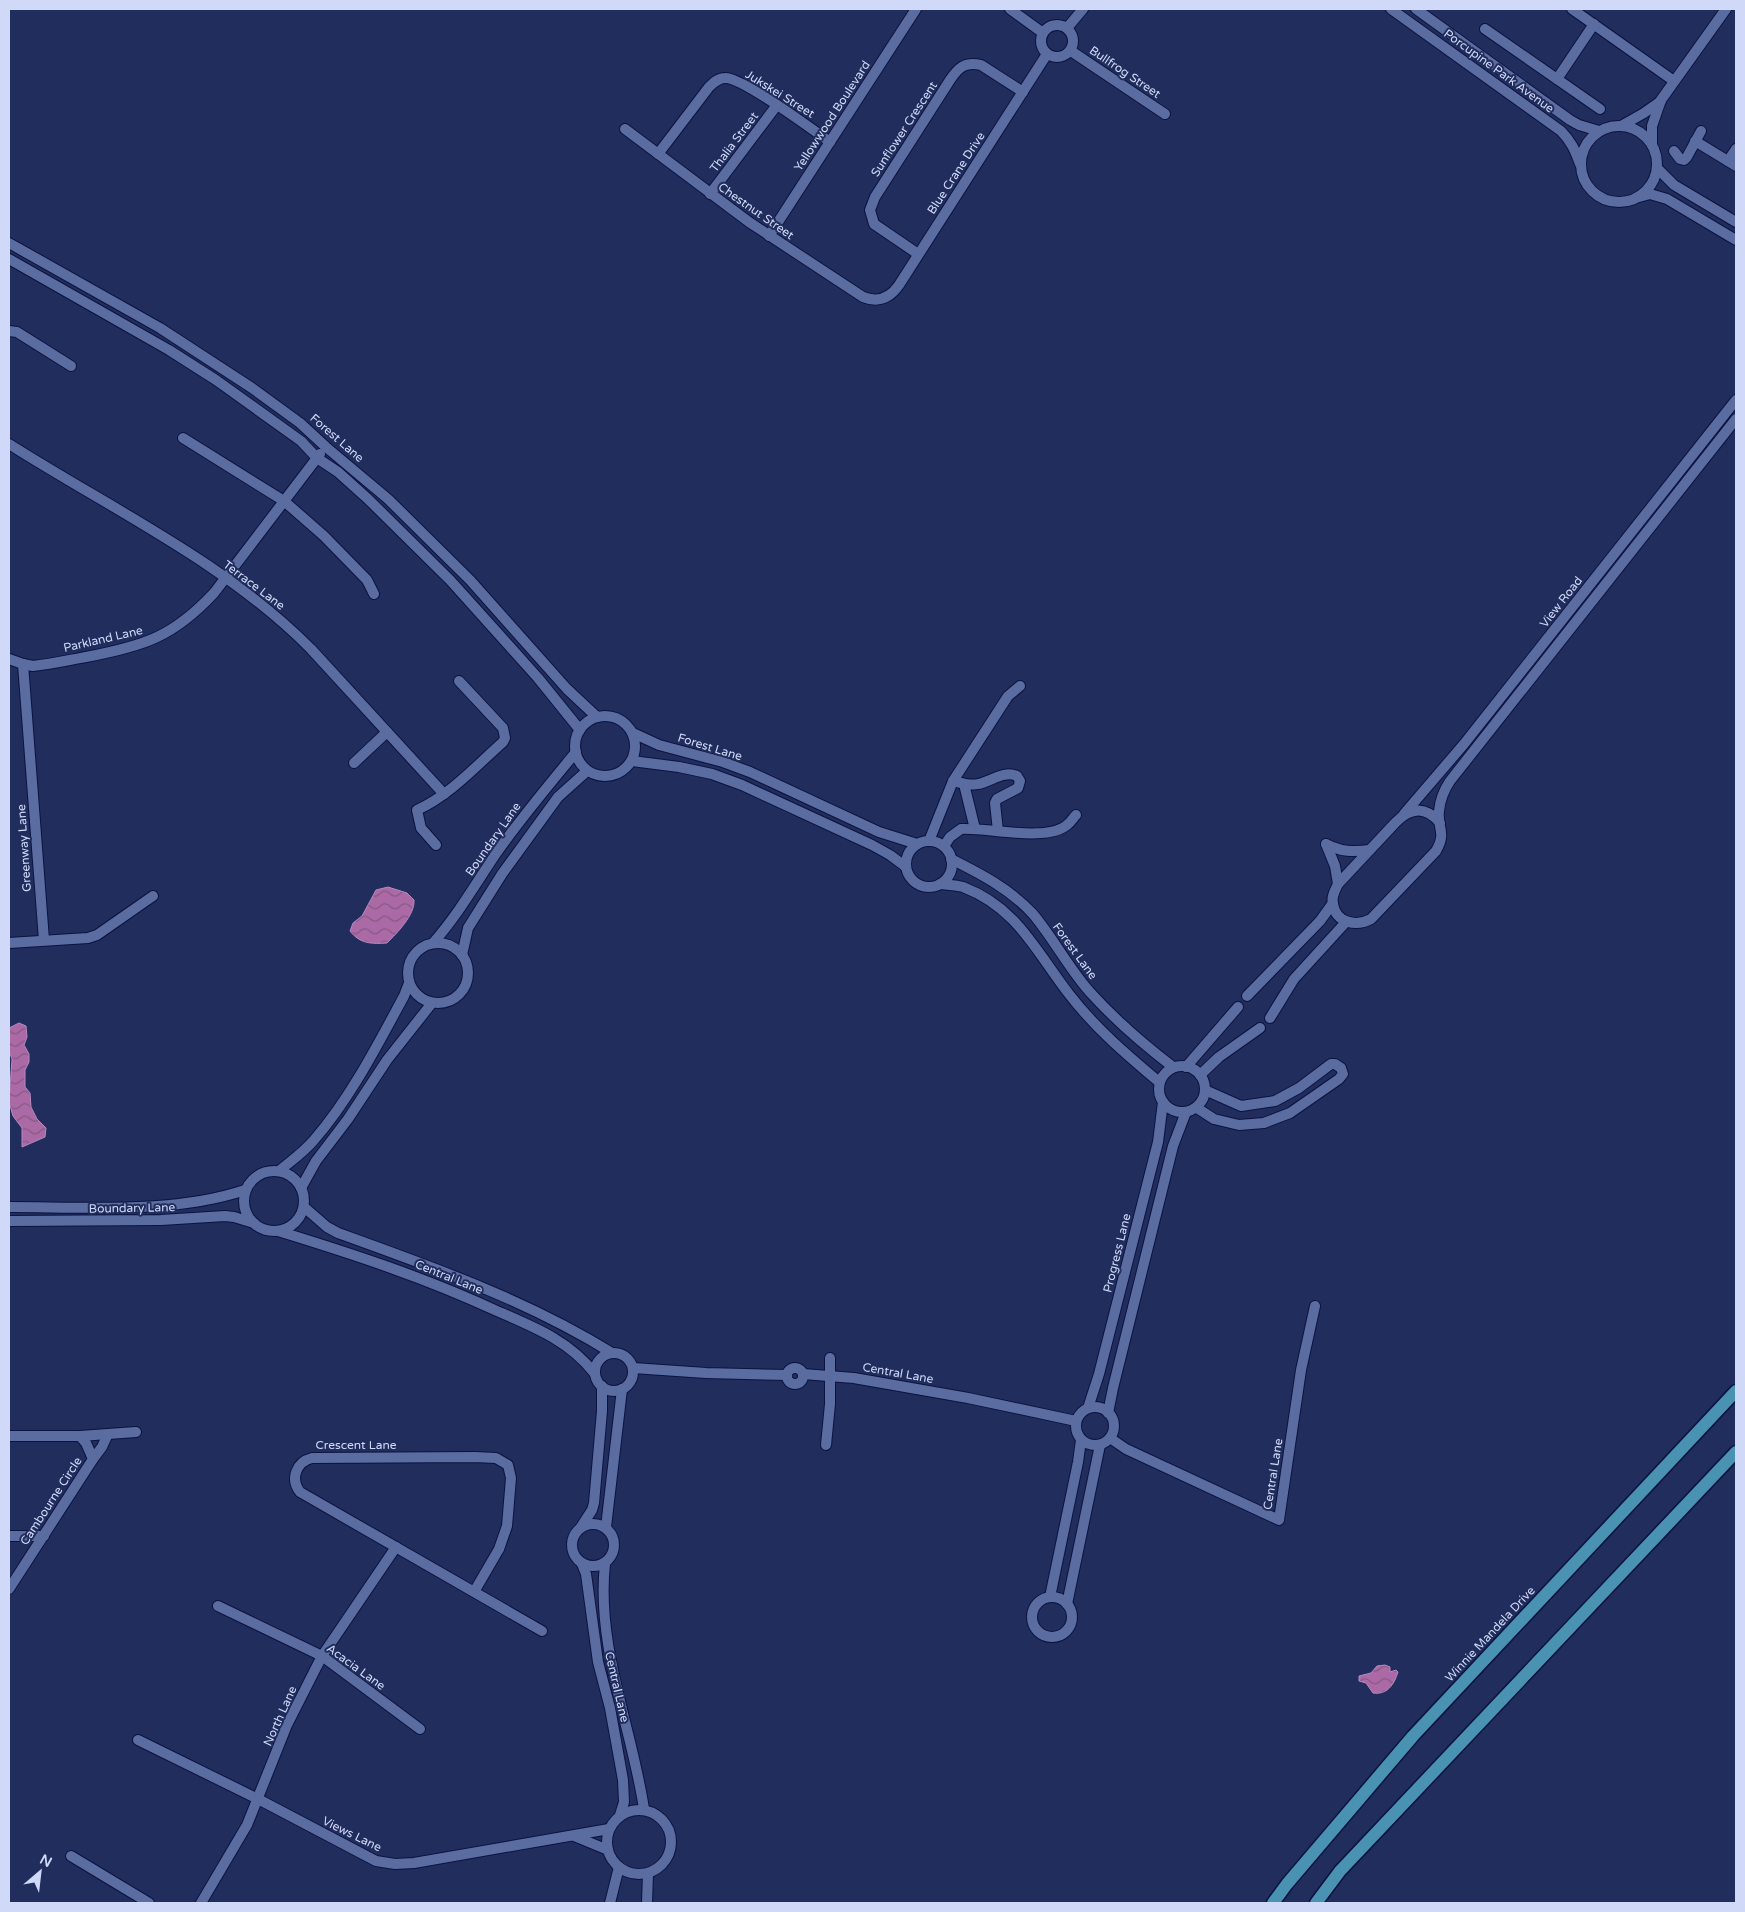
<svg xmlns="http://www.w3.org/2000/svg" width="1745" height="1912" viewBox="0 0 1745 1912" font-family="'Varela Round',sans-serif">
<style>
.water{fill:url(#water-waves);stroke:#b68bbe}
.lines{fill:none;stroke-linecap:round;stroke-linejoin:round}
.minor-casing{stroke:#0b1340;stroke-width:12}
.major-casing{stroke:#0b1340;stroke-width:15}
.minor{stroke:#5b6ca1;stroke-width:10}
.major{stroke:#4992b2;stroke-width:12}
.labels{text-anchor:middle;stroke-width:4;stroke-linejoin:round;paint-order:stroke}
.street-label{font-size:12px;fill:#d0daf8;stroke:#212d5d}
</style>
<defs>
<pattern id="water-waves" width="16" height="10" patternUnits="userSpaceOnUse" patternTransform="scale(1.25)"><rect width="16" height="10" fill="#ab69a5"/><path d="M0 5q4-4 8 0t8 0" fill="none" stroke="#855b85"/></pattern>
</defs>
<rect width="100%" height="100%" fill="#212d5d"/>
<g class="water">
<path d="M388 887 407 893 414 900C415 915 397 933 387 943 372 944 360 944 350 931L353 923 362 916 376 890Z"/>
<path d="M19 1023 26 1026 27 1037 24 1045 29 1054V1062L25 1070V1087L30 1093 31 1107 37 1119 46 1128 45 1137 22 1147V1128L13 1116 9 1102 12 1059 9 1051V1028Z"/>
<path d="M1385 1665 1390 1667V1672L1396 1670 1398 1672C1394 1685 1387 1695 1373 1693L1366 1683 1359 1681V1676L1371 1673 1377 1666Z"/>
</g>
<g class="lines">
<g class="minor-casing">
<g id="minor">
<path d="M1010 9 1043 33"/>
<path d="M1391 9 1561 131C1571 141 1575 150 1580 164"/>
<path d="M1416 9 1570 120 1579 125 1599 131"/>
<path d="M1572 9 1674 81"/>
<circle cx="1057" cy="41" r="16"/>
<path d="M1067 28 1083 9"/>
<path d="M1485 29 1600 109"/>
<path d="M1071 51 1165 114"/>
<path d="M1557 79 1594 24"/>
<circle cx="1619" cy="164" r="38"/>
<path d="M1621 126 1644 113 1661 101"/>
<path d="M625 129 749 222 863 297C878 303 890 298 899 285L1047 54"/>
<path d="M1695 141 1736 166"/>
<path d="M1652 145V126L1661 100 1726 9"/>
<path d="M1674 151 1680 159 1684 160 1687 157 1701 131"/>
<path d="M658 154 709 87C713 83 718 78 725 78 742 77 813 130 830 142"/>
<path d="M1728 161 1736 149"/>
<path d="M1657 168 1674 185 1736 222"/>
<path d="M710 194 777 105"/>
<path d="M1639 197 1650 194 1667 199 1736 240"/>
<path d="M769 236 916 9"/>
<path d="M9 243 160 328 252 388 300 423 326 447 388 499 470 580 567 689 597 717"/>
<path d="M918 254 874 224 870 210 875 197 950 80C958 68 965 61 981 65L1023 92"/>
<path d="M9 259 169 350 216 380 301 441 317 458 338 472 368 499 450 580 538 678 580 730"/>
<path d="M9 331 17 332 71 366"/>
<path d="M183 438 284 501 324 536 367 580 374 594"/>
<path d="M9 444C111 509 225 562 311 649L444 794"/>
<path d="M9 659 23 664 33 666C51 664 69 660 86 657 144 646 173 637 214 593L320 454"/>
<path d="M23 664 44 940"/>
<circle cx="605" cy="746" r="30"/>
<path d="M633 733 659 745 723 762 750 772 879 832 917 844"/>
<path d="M632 761 679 767 712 774 742 785 872 845 890 855 906 867"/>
<path d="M354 763 387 732"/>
<path d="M953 781C961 783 970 786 978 784 990 782 1004 770 1017 776L1020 781 1018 788 997 799 995 803 998 831"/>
<path d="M964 784 975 829"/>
<path d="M1404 814 1464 744 1736 400"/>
<path d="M1440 823C1426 806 1411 807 1396 822L1338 884C1335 890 1331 897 1333 904 1336 923 1356 927 1371 919L1436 851C1447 832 1437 829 1439 811 1440 800 1444 790 1450 781L1736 419"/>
<circle cx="929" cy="864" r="23"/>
<path d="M929 841 953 781 1008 696 1020 686"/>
<path d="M1326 844C1341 852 1353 852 1370 850"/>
<path d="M1326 844 1335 866 1338 884"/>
<path d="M436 845 421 828 417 810C450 795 476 766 503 742L505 738 503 728 459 681"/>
<path d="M944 846 950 837 961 829C986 827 1048 843 1068 824 1071 822 1073 818 1076 815"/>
<path d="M951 859C981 874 1010 889 1033 914 1053 938 1068 967 1089 991 1114 1019 1143 1044 1173 1067"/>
<path d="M940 884C948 885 956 885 963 887 1018 908 1036 952 1069 994 1095 1028 1127 1055 1159 1082"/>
<circle cx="438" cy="973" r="30"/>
<path d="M9 943 88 938 97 935 153 896"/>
<path d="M433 943C457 916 475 885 495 855 520 819 548 786 576 752"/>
<path d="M462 955 468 928 502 874 558 797 587 771"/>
<path d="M1247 996 1320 921 1333 903"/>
<path d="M1270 1018 1294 979 1346 922"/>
<circle cx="1182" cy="1089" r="23"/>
<path d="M1186 1067 1238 1007"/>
<path d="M1200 1075 1219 1057 1260 1028"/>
<path d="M1197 1108 1214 1119 1239 1125 1264 1123 1290 1113 1339 1079 1343 1074 1341 1068 1335 1064H1331L1299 1088 1275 1101 1241 1106 1205 1090"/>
<circle cx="274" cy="1201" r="30"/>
<path d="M279 1171C291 1161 304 1152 314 1140 350 1099 378 1044 404 996L409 983"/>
<path d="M301 1188 316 1161 348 1119 387 1060 432 1003"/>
<path d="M9 1207C84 1207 174 1214 245 1190"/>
<path d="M304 1207 327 1227 338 1233C432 1267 527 1300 612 1353"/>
<path d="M9 1221 161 1220 225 1216 234 1217 254 1223"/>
<path d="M278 1231C353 1254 426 1278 497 1311 534 1327 570 1341 595 1374"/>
<circle cx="614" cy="1372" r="19"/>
<path d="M633 1368 706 1373 787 1375"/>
<circle cx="795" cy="1376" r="8"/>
<path d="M803 1374 854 1378 968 1398 1076 1421"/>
<circle cx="1095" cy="1426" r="19"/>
<path d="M1088 1408 1099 1374 1158 1142 1163 1102"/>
<path d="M1108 1413 1113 1388 1173 1146 1186 1112"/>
<path d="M9 1436H80L86 1443 93 1459 9 1589"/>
<path d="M80 1436 136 1432"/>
<path d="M1110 1438 1126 1449 1279 1520 1301 1370 1315 1306"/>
<path d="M826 1445 830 1404V1358"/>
<path d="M93 1459 102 1447 108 1434"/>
<circle cx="593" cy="1545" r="21"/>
<path d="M581 1527 592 1510 594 1503 602 1411V1386"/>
<path d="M606 1527 622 1389"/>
<path d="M9 1536H44"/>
<path d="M582 1564 586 1574 598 1662 610 1708 623 1780 624 1802 620 1815"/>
<path d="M605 1564C596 1647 632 1728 644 1809"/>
<path d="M474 1592 499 1549 507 1526 511 1478 508 1465 496 1458 475 1457 312 1458C296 1462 290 1479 300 1492 381 1539 462 1585 542 1631"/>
<path d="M1050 1597 1078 1462 1081 1440"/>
<circle cx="1052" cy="1617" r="20"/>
<path d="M1067 1604 1100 1445"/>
<path d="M218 1606 322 1656 420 1729"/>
<path d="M138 1740 258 1799 376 1861 395 1864 414 1863 609 1829"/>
<circle cx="639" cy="1842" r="32"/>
<path d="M574 1836 608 1850"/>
<path d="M71 1856 149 1903"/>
<path d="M201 1903 247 1825 287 1725 322 1656 396 1547"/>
<path d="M610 1903 619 1867"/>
<path d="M647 1903 648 1873"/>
</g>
</g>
<g class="major-casing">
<g id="major">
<path d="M1273 1903 1287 1884 1413 1736 1736 1391"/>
<path d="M1316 1903 1340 1871 1736 1452"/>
</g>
</g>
<use href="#minor" class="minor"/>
<use href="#major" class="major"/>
</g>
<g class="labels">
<g class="street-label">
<text transform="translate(1499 71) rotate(36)" y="4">Porcupine Park Avenue</text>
<text transform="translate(1125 72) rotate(34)" y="4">Bullfrog Street</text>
<text transform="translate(780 94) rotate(32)" y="4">Jukskei Street</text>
<text transform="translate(832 116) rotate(-57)" y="4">Yellowwood Boulevard</text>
<text transform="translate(904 129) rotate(-57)" y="4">Sunflower Crescent</text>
<text transform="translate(734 142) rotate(-53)" y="4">Thalia Street</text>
<text transform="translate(956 173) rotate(-57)" y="4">Blue Crane Drive</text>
<text transform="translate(756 211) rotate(35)" y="4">Chestnut Street</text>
<text transform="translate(337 438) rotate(41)" y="4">Forest Lane</text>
<text transform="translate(254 585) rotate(37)" y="4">Terrace Lane</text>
<text transform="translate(1561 602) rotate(-52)" y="4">View Road</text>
<text transform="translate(103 639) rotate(-13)" y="4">Parkland Lane</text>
<text transform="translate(710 747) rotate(17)" y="4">Forest Lane</text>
<text transform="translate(493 839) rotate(-55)" y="4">Boundary Lane</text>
<text transform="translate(24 848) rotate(-94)" y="4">Greenway Lane</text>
<text transform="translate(1075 951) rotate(54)" y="4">Forest Lane</text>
<text transform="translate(132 1208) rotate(-1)" y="4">Boundary Lane</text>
<text transform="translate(1117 1253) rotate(-76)" y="4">Progress Lane</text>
<text transform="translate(449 1277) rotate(22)" y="4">Central Lane</text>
<text transform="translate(898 1373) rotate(10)" y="4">Central Lane</text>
<text x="356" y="1449">Crescent Lane</text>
<text transform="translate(1273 1474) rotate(-81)" y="4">Central Lane</text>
<text transform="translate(51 1501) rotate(-57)" y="4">Cambourne Circle</text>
<text transform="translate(1490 1634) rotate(-47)" y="4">Winnie Mandela Drive</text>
<text transform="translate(356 1667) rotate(36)" y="4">Acacia Lane</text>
<text transform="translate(617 1687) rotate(77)" y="4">Central Lane</text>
<text transform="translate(280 1716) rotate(-66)" y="4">North Lane</text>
<text transform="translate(352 1834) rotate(26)" y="4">Views Lane</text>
</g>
</g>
<rect width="1745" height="1912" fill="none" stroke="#d0daf8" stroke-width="20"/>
<g transform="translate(40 1872) rotate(28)" stroke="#212d5d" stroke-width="4" paint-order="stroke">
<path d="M0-4L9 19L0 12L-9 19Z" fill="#d0daf8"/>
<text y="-8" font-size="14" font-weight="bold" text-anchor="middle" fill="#d0daf8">N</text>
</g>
</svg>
